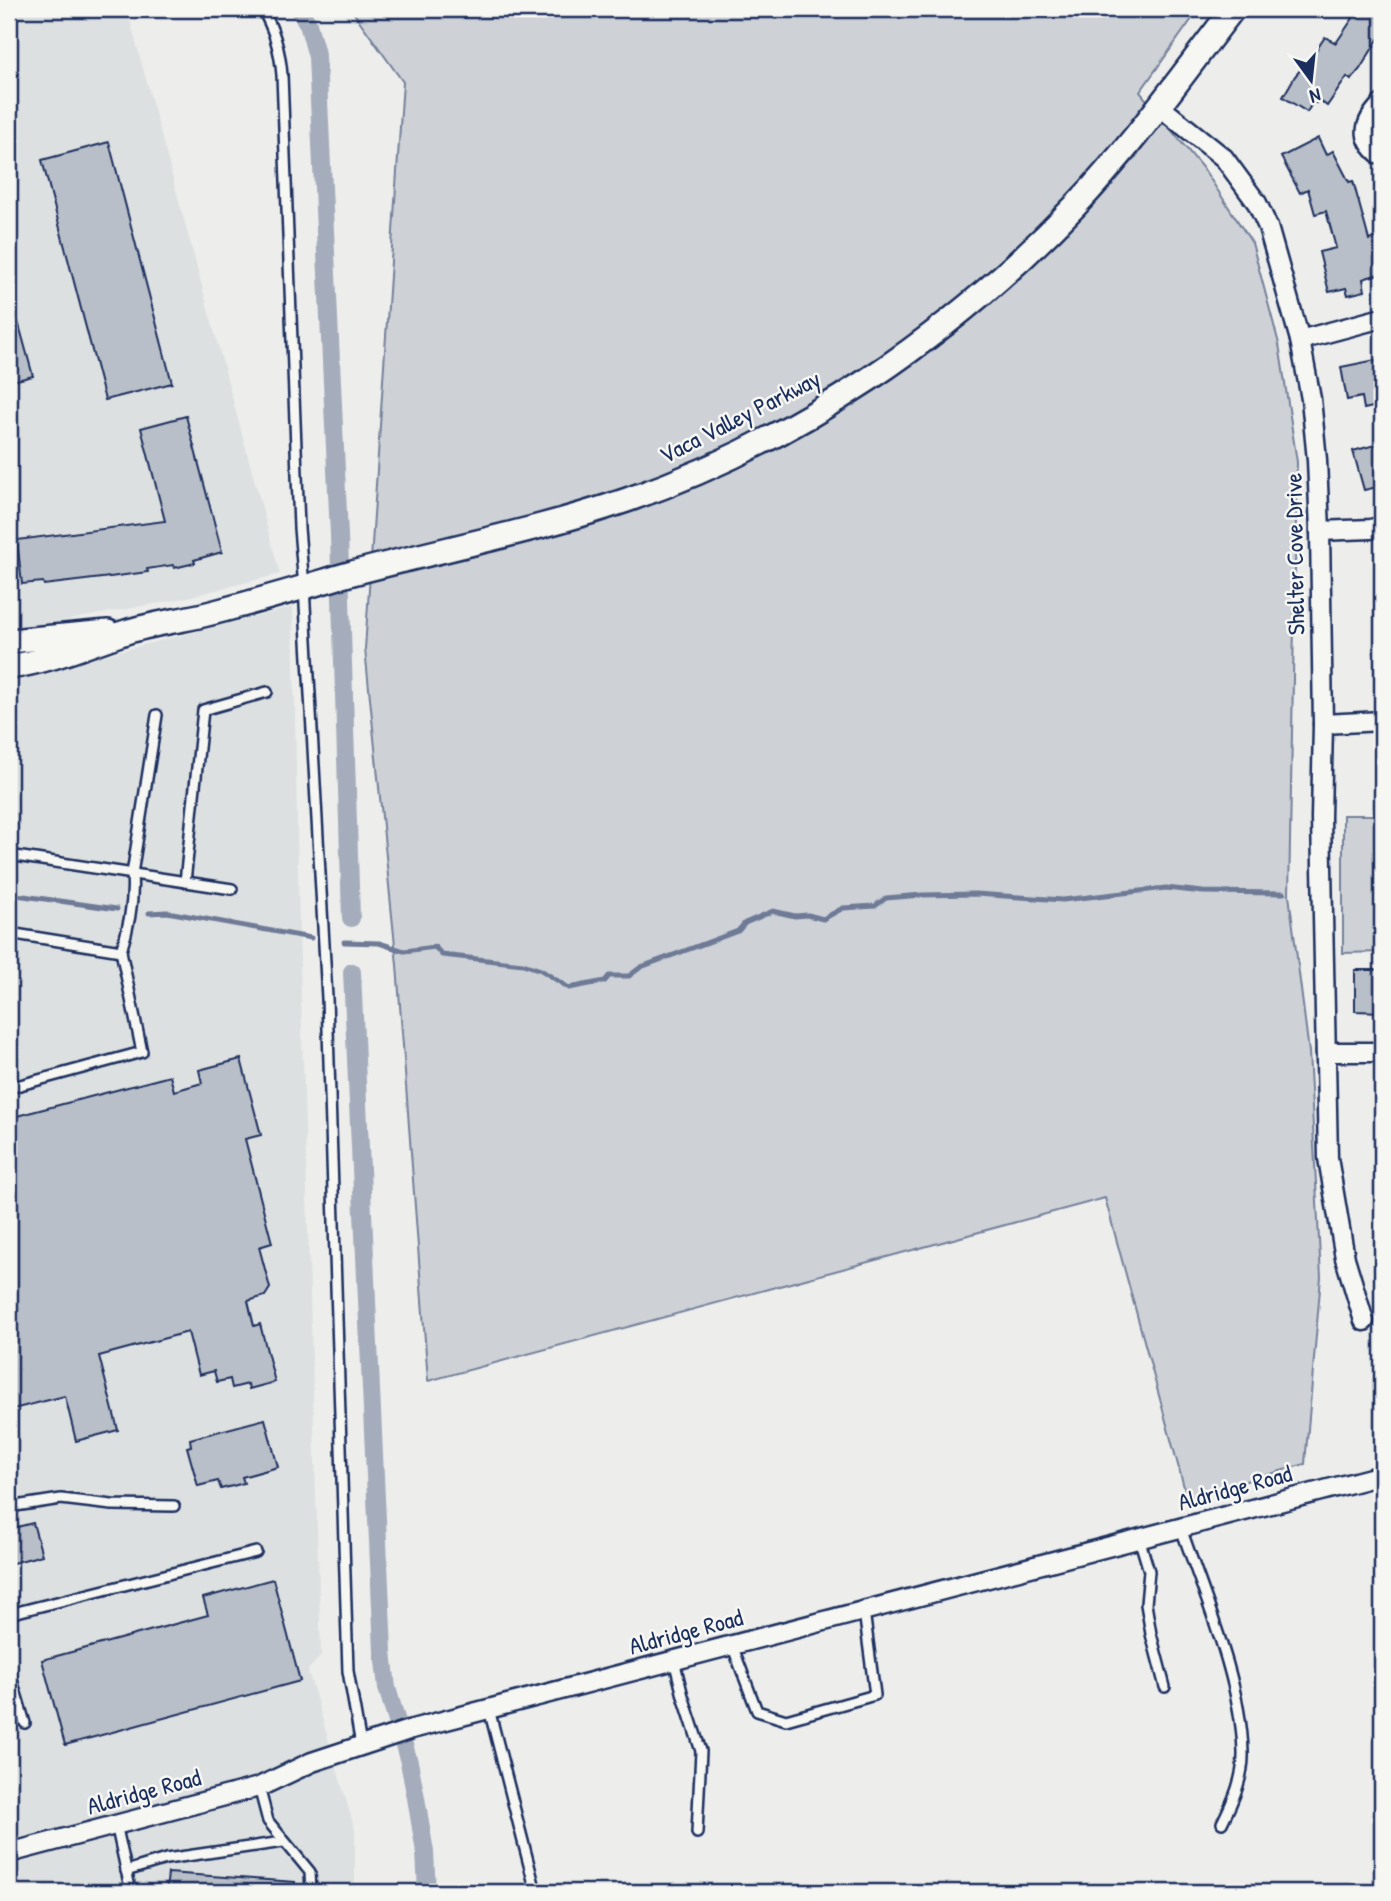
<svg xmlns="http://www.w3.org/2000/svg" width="1391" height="1901" viewBox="0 0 1391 1901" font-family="'Patrick Hand',sans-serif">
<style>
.built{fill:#dde0e1}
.green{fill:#ced2d7;stroke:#74809a;stroke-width:2}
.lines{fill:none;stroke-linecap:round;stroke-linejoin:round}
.stream{stroke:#6e7a96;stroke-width:5}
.canal{stroke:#a5acbc;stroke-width:18}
.building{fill:#b9bfc8;stroke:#1b2f5e;stroke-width:2}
.service-casing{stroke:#1b2f5e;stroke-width:14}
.minor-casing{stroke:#1b2f5e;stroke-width:23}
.tertiary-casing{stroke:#1b2f5e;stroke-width:28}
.service{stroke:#f6f6f2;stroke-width:9}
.minor{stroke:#f6f6f2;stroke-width:18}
.tertiary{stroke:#f6f6f2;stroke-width:23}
.labels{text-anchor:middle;stroke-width:5;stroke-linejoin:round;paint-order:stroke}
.street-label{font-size:24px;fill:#1b2f5e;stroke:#f6f6f2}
</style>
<rect width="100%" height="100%" fill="#edeeec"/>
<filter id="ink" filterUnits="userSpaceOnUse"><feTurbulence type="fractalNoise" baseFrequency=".0143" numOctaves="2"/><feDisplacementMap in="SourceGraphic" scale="14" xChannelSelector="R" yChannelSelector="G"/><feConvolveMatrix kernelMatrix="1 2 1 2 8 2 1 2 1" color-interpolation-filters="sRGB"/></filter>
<g filter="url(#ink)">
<g class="built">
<path d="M9 9H127L280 574 176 600 47 624 9 626Z"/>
<path d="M293 607 299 928 321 1656 308 1670 355 1830V1892H9V679Z"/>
</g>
<g class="green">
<path d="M351 9H1199L1140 92 1205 171 1252 243 1279 344 1297 462 1289 895 1309 1052 1321 1277 1305 1464 1187 1498 1105 1198 428 1381 397 965 365 649 403 82Z"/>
<path d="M1343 815H1382V952L1343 953Z"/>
</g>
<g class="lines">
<g class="stream">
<path d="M9 894 117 909"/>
<path d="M149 913 167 912 311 938"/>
<path d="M344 942 379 943 404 951 435 947 442 955 523 964 541 970 569 988 605 981 609 976H629L641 967 738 931 745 923 773 911 795 916 808 915 823 919 843 908 875 906 886 898 922 895 976 894 1063 900 1166 888 1203 892 1284 893"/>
</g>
<g class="canal">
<path d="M299 9 308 24 317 57 339 535 351 918"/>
<path d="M352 972 383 1651 387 1688 409 1762 416 1798 425 1852 427 1892"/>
</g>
</g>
<g class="building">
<path d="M1339 9H1382V33L1360 69 1351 80 1347 77 1327 106 1319 100 1316 103 1313 102 1307 112 1283 97 1295 76 1303 67 1304 68 1325 37 1336 43 1353 18Z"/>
<path d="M1318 138 1326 155 1333 151 1349 182 1353 181 1369 240 1382 236V273L1363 279 1365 291 1348 295 1346 288 1329 292 1319 252 1336 248 1326 211 1315 214 1308 189 1300 193 1281 157Z"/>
<path d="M109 142 172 383 105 400 42 160Z"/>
<path d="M9 303H13L33 376 9 382Z"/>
<path d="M1376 360 1382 389V405L1364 409 1362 397 1347 400 1341 367Z"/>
<path d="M186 416 222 552 194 560 195 563 174 568 173 565 147 569 148 572 110 577 44 585 43 582 22 584 17 540 165 521 141 428Z"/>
<path d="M1382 443V486L1364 490 1353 451Z"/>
<path d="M1355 970H1382V1012L1355 1011Z"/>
<path d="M241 1059 261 1135 245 1139 272 1243 259 1247 270 1288 265 1296 248 1301 254 1326 260 1324 275 1382 249 1389 248 1384 232 1388 230 1379 217 1382 214 1371 199 1375 188 1332 99 1356 118 1430 76 1441 65 1396 9 1410V1187L16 1185 9 1159V1118L170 1076 174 1091 202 1083 199 1070Z"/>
<path d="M265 1419 278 1467 242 1477 244 1483 221 1489 218 1481 198 1486 187 1447 191 1446 190 1439Z"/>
<path d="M33 1523 42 1555 9 1564V1529Z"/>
<path d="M273 1579 300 1681 65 1745 42 1660 208 1615 203 1598Z"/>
<path d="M168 1873 295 1882 294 1892H166Z"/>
</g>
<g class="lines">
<g class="service-casing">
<g id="service">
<path d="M262 9C275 30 280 51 282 75L299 528 304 587 327 998 348 1671 361 1745"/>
<path d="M9 855 232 889"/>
<path d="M185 882 203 710 267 692"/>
<path d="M9 933 121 951"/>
<path d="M9 1088 142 1052 121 951C129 927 134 899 132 874L157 715"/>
<path d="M9 1507 61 1499 112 1505 174 1506"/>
<path d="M1181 1528C1204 1596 1241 1679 1243 1752 1244 1777 1233 1801 1222 1823"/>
<path d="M1139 1538 1149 1571 1146 1604 1151 1634 1165 1687"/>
<path d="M9 1614 256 1552"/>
<path d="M732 1645 757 1711 786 1720 875 1695 864 1611"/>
<path d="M674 1660 683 1696 701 1751 697 1833"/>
<path d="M9 1670 25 1723"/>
<path d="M489 1709 536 1892"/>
<path d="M259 1787 268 1821 310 1872 311 1892"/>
<path d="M116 1824 131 1892"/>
<path d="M126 1871 166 1859 283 1842"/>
</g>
</g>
<g class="minor-casing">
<g id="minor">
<path d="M1382 104C1364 122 1359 138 1382 156"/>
<path d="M1159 106 1224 158 1257 203 1268 227 1300 340 1311 399 1317 460 1320 531 1323 724 1321 818 1328 1158 1345 1258 1364 1321"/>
<path d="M1300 340 1382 318"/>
<path d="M1320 531 1371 529 1382 526"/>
<path d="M1323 724 1382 721"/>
<path d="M1326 1052H1382"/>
<path d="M9 1853 259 1787 312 1762 412 1729 1382 1475"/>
</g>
</g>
<g class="tertiary-casing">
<g id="tertiary">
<path d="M9 641 108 632"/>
<path d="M9 667C50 661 87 645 126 632 151 624 178 621 203 615 252 603 301 588 349 574 442 549 537 531 627 500 797 441 952 335 1075 206 1133 145 1182 75 1233 9"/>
</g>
</g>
<use href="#service" class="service"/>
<use href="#minor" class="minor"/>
<use href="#tertiary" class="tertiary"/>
</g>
</g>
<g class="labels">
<g class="street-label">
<text transform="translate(740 417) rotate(-27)" y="8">Vaca Valley Parkway</text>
<text transform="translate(1295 554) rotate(-91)" y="8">Shelter Cove Drive</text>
<text transform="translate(1235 1488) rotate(-15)" y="8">Aldridge Road</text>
<text transform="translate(686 1632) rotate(-15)" y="8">Aldridge Road</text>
<text transform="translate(144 1792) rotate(-15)" y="8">Aldridge Road</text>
</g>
</g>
<rect width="1391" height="1901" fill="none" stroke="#f6f6f2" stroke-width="35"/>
<rect x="18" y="18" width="1356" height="1866" fill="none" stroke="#1b2f5e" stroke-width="2.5" filter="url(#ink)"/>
<g transform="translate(1311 80) rotate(165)" stroke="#f6f6f2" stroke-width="5" paint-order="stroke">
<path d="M0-5L12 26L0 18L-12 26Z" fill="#1b2f5e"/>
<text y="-10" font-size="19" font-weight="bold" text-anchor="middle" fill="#1b2f5e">N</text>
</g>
</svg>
